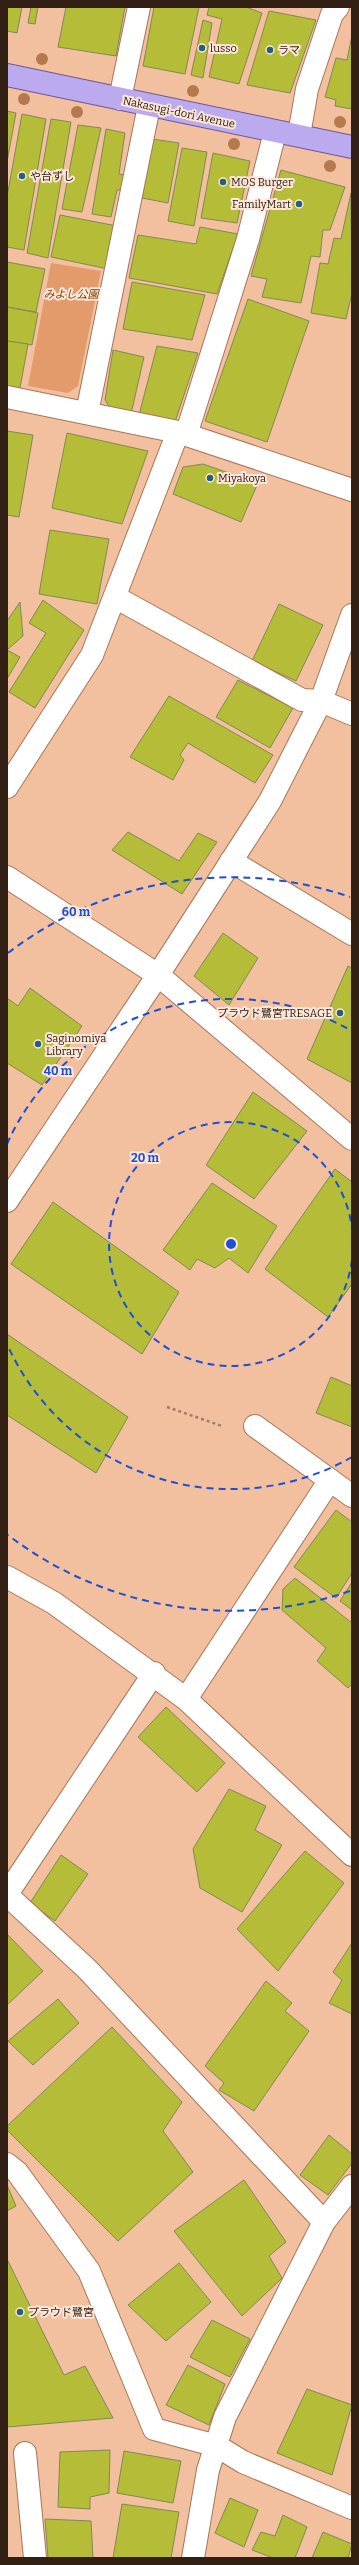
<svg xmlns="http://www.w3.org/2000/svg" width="359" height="2565" viewBox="0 0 359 2565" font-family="Bitter,'Noto Sans JP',serif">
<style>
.green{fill:#e39b6c}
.building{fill:#b4bc38;stroke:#838855}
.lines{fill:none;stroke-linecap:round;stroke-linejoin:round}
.minor-casing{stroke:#a67759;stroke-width:24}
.major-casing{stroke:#6f559a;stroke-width:24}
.path{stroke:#a17c64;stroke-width:2.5;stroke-dasharray:3 3;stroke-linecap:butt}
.minor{stroke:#fff;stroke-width:22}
.major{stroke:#bcaaee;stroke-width:22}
.tree{fill:#b4794c}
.ring{fill:none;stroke:#1d4ed8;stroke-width:2;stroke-dasharray:7 5}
.poi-dot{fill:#275e79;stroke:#fce7da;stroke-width:1.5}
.labels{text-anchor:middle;stroke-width:4;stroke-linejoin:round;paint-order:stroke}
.poi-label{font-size:11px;fill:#332014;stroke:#fce7da;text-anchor:start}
.street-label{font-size:11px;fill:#332014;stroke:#fce7da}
.park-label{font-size:11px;font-style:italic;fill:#814009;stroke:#fce7da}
.centre{fill:#1d4ed8;stroke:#fce7da;stroke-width:2}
.ring-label{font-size:12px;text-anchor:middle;font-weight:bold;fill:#1d4ed8;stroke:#fce7da;stroke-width:4;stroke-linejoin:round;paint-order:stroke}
</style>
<rect width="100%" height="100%" fill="#f2bf9f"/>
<path class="green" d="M51 263 101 271 78 386 68 393 28 386Z"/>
<g class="building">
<path d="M7 7H22L17 33 7 31Z"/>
<path d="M31 7H38L35 24 28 23Z"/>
<path d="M66 7H125L116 56 58 47Z"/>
<path d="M154 7H199L185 74 143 66Z"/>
<path d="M209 7H246L262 13 239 84 209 77 222 19 207 15Z"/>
<path d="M269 11 316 20 290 93 247 85Z"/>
<path d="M203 20 212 23 203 78 191 75Z"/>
<path d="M352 35V109L335 106 336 100 325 97 336 58 347 60Z"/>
<path d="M7 111 16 113 7 162Z"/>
<path d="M22 114 46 119 24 250 7 247V197Z"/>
<path d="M51 119 71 122 48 258 27 253Z"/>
<path d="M78 125 101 128 82 212 62 209Z"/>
<path d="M106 129 125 133 119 174 125 175 123 190H117L111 217 92 214Z"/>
<path d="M152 139 179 143 168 203 142 198Z"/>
<path d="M182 148 207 152 194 226 168 221Z"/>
<path d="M213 153 250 161 237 223 201 218Z"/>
<path d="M281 170 345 187 330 230H323L320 257 311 256 301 303 262 297 267 279 251 276Z"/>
<path d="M351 193 352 293 346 319 311 313 320 263 328 264 334 238 341 239Z"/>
<path d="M60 215 117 226 108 269 51 257Z"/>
<path d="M200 227 238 234 217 294 129 278 138 235 196 244Z"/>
<path d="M7 262 45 269 36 312 7 307Z"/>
<path d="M132 282 205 295 192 340 123 329Z"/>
<path d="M248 299 309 321 267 442 205 421Z"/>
<path d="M7 307 38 313 32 345 7 341Z"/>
<path d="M7 341 28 344 20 388 7 386Z"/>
<path d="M157 346 198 353 175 422 139 415Z"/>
<path d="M113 350 144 357 131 414 112 411 105 400Z"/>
<path d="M7 431 33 435 19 517 7 515Z"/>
<path d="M67 433 148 451 122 524 52 508Z"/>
<path d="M203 464 258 483 241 522 173 494 183 467Z"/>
<path d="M50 530 109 539 97 604 39 594Z"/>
<path d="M43 600 84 630 35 708 9 692 46 633 29 623Z"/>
<path d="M20 602 23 636 7 650V621Z"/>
<path d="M279 604 323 625 296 681 252 661Z"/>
<path d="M7 650 20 657 7 679Z"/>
<path d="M238 680 293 708 270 748 216 717Z"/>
<path d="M169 696 273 755 255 783 188 743 180 755 184 760 173 780 130 757Z"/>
<path d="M128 832 179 861 198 833 217 842 182 894 112 850Z"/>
<path d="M223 933 258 958 229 1005 194 976Z"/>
<path d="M348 966 352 968V1083L307 1059Z"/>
<path d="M30 988 82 1026 42 1085 7 1063V998L18 1006Z"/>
<path d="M253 1092 307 1131 254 1199 206 1165Z"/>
<path d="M335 1169 352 1182V1284L328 1317 265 1269Z"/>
<path d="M212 1183 277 1226 248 1273 229 1258 215 1268 197 1259 190 1270 163 1250Z"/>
<path d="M53 1202 179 1292 142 1354 11 1264Z"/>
<path d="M7 1334 128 1417 96 1473 7 1415Z"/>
<path d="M331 1377 352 1386V1427L316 1413Z"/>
<path d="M336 1510 352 1522V1573L336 1598 294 1567Z"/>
<path d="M295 1578 352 1623V1684L348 1688 317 1661 326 1648 282 1610 283 1589Z"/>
<path d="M352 1582V1610L340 1601Z"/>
<path d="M166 1707 225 1763 197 1792 138 1737Z"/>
<path d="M229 1789 266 1806 255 1830 282 1845 242 1912 200 1888 193 1849Z"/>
<path d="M305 1851 344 1883 278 1971 237 1929Z"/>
<path d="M61 1855 88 1874 55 1921 30 1903Z"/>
<path d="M7 1934 43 1971 7 2005Z"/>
<path d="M352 1943V2014L329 2003 342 1980 333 1972Z"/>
<path d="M266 1981 292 2003 285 2011 309 2031 254 2111 219 2090 224 2083 205 2066Z"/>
<path d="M58 1999 79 2023 33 2065 8 2041Z"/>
<path d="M112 2027 182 2102 163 2131 193 2172 118 2241 7 2130V2126Z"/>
<path d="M329 2135 352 2154V2163L328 2195 300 2175Z"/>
<path d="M244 2180 286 2242 269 2256 282 2278 242 2316 174 2231Z"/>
<path d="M7 2185 16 2206 7 2211Z"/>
<path d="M7 2259 64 2375 85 2366 113 2418 7 2427Z"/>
<path d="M179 2263 211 2302 166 2341 128 2305Z"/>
<path d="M212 2320 250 2339 230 2377 190 2357Z"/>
<path d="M188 2365 225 2384 209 2425 166 2405Z"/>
<path d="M307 2389 352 2405 332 2475 277 2453Z"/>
<path d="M110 2450 109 2493 90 2497V2509L58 2507 60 2452Z"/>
<path d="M124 2451 181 2461 173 2503 117 2493Z"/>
<path d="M230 2498 258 2510 244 2547 215 2533Z"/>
<path d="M122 2504 179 2512 171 2558H113Z"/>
<path d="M283 2515 307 2527 295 2558H273L252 2550 261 2532 275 2536Z"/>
<path d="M45 2519 91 2521 93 2558H48Z"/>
<path d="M323 2532 352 2544 348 2558H312Z"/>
</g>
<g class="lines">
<g class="minor-casing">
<g id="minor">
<path d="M120 99 139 7"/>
<path d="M299 135 307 89 332 14 338 7"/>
<path d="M7 397 178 432 352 490"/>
<path d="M87 413 149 106"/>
<path d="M186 435 248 239 275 132"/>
<path d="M115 597 302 700 321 701 352 714"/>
<path d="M7 787 92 655 178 432"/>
<path d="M231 861 352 934"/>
<path d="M7 877 158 975 352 1139"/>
<path d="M7 1201 158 975 270 801 321 701 352 615"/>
<path d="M255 1426 352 1496"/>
<path d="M7 1577 54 1603 186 1699 352 1855"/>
<path d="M186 1699 330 1480"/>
<path d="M7 1894 154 1673"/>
<path d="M7 1895 87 1969 324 2222"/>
<path d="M7 2164 17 2172 89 2271 154 2429 217 2446 243 2462 352 2508"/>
<path d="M25 2453 35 2558"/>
<path d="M193 2558 208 2470 225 2417 324 2222 352 2186"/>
</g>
</g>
<g class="major-casing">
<path id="major" d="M7 75 352 147"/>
</g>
<path class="path" d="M167 1407 222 1426"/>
<use href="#minor" class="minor"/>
<use href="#major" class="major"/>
</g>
<g class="tree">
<circle cx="42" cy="59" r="6"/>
<circle cx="193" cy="91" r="6"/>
<circle cx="24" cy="99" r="6"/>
<circle cx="77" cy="112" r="6"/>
<circle cx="340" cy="122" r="6"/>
<circle cx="234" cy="144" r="6"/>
<circle cx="330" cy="166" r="6"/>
</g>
<g class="ring">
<path d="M352 1260A122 122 0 1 1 352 1228"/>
<path d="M352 1457A245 245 0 0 1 7 1344M7 1144A245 245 0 0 1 352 1031"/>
<path d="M350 1591A367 367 0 0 1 8 1535M8 953A367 367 0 0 1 350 897"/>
</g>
<g class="poi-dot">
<circle cx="202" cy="48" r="4"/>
<circle cx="270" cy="50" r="4"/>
<circle cx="22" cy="176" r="4"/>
<circle cx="223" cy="182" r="4"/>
<circle cx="299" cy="204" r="4"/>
<circle cx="210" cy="478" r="4"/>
<circle cx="340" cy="1013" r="4"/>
<circle cx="38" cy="1044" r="4"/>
<circle cx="20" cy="2312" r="4"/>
</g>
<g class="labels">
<g class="poi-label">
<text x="210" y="52">lusso</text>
<text x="278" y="54">ラマ</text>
<text x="30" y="180">や台ずし</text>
<text x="231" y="186">MOS Burger</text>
<text x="291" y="208" text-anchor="end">FamilyMart</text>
<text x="218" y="482">Miyakoya</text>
<text x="332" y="1017" text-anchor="end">プラウド鷺宮TRESAGE</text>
<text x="46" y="1042">Saginomiya<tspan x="46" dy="13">Library</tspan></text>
<text x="28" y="2316">プラウド鷺宮</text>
</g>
<g class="street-label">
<text transform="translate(179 112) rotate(12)" y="4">Nakasugi-dori Avenue</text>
</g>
<g class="park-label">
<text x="71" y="298">みよし公園</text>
</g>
</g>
<circle cx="231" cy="1244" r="6" class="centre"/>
<g class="ring-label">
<text x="76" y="916">60 m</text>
<text x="58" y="1075">40 m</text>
<text x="145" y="1162">20 m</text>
</g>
<rect width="359" height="2565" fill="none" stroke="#332014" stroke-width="16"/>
</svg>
